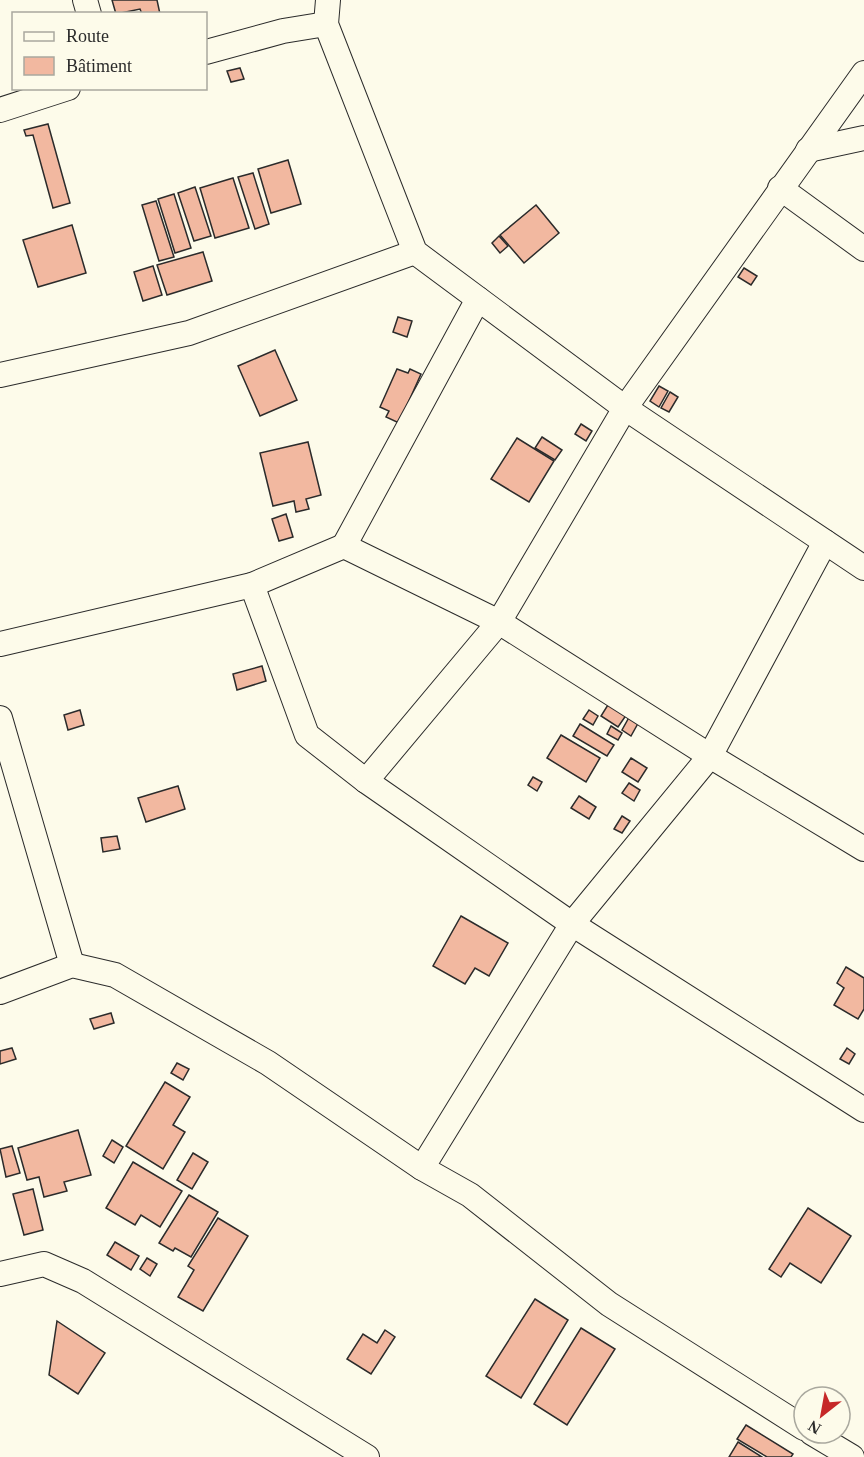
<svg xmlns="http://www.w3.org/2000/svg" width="864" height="1457" viewBox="0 0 864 1457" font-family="'Times New Roman',serif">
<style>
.building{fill:#f2b8a0;stroke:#2b2b2b;stroke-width:1.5}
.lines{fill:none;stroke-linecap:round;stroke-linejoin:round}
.street-casing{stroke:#2b2b2b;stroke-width:26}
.street{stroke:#fdfbea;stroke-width:24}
</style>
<rect width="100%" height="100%" fill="#fdfbea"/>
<g class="building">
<path d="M112 0H157L160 14H142L140 9 116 14Z"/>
<path d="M240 68 244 79 231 82 227 71Z"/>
<path d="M48 124 70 203 53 208 33 135 26 136 24 130Z"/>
<path d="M288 160 301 204 271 213 258 169Z"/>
<path d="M253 173 269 224 255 229 238 177Z"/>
<path d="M233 178 249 228 215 238 200 188Z"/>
<path d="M195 187 211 236 194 241 178 193Z"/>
<path d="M174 194 191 248 175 253 158 199Z"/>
<path d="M156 201 174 257 159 261 142 205Z"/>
<path d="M536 205 559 233 524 263 500 235Z"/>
<path d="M72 225 86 273 38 287 23 240Z"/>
<path d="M499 236 508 246 500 253 492 243Z"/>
<path d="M203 252 212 281 167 295 157 265Z"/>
<path d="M153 266 162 295 143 301 134 272Z"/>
<path d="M744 268 757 276 751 285 738 277Z"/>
<path d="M398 317 412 321 407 337 393 332Z"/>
<path d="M275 350 297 400 260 416 238 366Z"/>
<path d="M397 369 408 373 410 369 421 374 399 423 386 417 389 411 380 407Z"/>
<path d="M659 386 668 391 659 407 650 401Z"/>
<path d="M670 392 678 397 669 412 661 408Z"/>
<path d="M581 424 592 431 586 441 575 434Z"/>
<path d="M542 437 562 450 555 460 535 448Z"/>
<path d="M517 438 554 461 529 502 491 479Z"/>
<path d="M308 442 321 495 306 499 309 509 296 512 294 501 273 506 260 453Z"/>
<path d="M286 514 293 537 279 541 272 519Z"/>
<path d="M262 666 266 681 237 690 233 674Z"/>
<path d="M611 700 629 711 618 727 601 716Z"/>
<path d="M80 710 84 725 68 730 64 715Z"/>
<path d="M589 710 598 716 593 725 583 719Z"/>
<path d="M632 712 641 718 631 736 622 730Z"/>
<path d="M580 724 614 745 607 756 573 736Z"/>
<path d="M611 726 622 733 618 740 607 734Z"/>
<path d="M561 735 600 758 586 782 547 758Z"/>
<path d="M631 758 647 768 638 782 622 772Z"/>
<path d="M533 777 542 782 537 791 528 785Z"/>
<path d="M629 783 640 790 634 801 622 793Z"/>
<path d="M178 786 185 809 146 822 138 798Z"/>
<path d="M579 796 596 807 589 819 571 808Z"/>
<path d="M622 816 630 821 622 833 614 829Z"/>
<path d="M117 836 120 849 103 852 101 838Z"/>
<path d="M461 916 508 943 489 976 475 968 465 984 433 966Z"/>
<path d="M846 967 864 978V1009L858 1019 834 1005 844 988 837 983Z"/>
<path d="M111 1013 114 1023 94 1029 90 1019Z"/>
<path d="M12 1048 16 1059 0 1064V1051Z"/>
<path d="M847 1048 855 1054 849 1064 840 1059Z"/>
<path d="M177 1063 189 1069 183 1080 171 1073Z"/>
<path d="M165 1082 190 1097 173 1125 185 1132 163 1169 126 1146Z"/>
<path d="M78 1130 91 1175 64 1182 67 1191 44 1197 39 1177 27 1180 18 1148Z"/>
<path d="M112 1140 123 1147 114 1163 103 1156Z"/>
<path d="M12 1146 20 1173 6 1177 0 1149Z"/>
<path d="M193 1153 208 1162 192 1189 177 1180Z"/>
<path d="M133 1162 182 1191 160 1227 141 1215 135 1225 106 1208Z"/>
<path d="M33 1189 43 1230 24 1235 13 1194Z"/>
<path d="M189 1195 218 1212 191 1257 175 1248 173 1251 159 1243Z"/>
<path d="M808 1208 851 1236 821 1283 790 1263 781 1277 769 1269Z"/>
<path d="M218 1218 248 1236 203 1311 178 1297 194 1270 188 1266Z"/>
<path d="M115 1242 139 1256 131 1270 107 1255Z"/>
<path d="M147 1258 157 1264 150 1276 140 1269Z"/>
<path d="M535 1299 568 1320 521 1398 486 1376Z"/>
<path d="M57 1321 105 1353 78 1394 49 1375Z"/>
<path d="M581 1328 615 1349 567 1425 534 1404Z"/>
<path d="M385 1330 395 1337 371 1374 347 1359 363 1334 377 1343Z"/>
<path d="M746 1425 793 1454 791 1457H767L737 1439Z"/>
<path d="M738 1442 762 1457H729Z"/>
</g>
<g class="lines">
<g class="street-casing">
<g id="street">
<path d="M85 0 89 14"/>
<path d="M328 0 326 24 415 252 625 408 864 568"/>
<path d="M206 52 283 31 326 24"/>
<path d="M0 110 68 88"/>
<path d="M808 150 864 138"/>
<path d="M780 188 864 249"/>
<path d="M0 375 189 333 415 252"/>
<path d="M344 546 478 299"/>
<path d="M252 585 307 735 366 781 572 924 864 1110"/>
<path d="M0 644 252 585 344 546 499 622 710 756 864 849"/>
<path d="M0 718 72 965"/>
<path d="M366 781 499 622 625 408 864 73"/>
<path d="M0 992 72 965 115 975 268 1063 422 1168 470 1195 609 1304 804 1428"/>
<path d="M422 1168 572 924 710 756 825 542"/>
<path d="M0 1274 44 1264 83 1281 367 1457"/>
<path d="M812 1433 852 1457"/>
</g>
</g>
<use href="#street" class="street"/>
</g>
<rect x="12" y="12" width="195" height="78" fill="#fdfbea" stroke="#a9a89e" stroke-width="1.5"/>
<rect x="24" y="32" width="30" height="9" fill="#fdfbea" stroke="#a9a89e" stroke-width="1.5"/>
<text x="66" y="42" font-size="18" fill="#2b2b2b">Route</text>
<rect x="24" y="57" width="30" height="18" fill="#f2b8a0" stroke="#a9a89e" stroke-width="1.5"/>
<text x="66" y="72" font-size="18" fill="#2b2b2b">Bâtiment</text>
<g transform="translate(822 1415) rotate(211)"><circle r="28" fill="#fdfbea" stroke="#a9a89e" stroke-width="1.5"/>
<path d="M0-4.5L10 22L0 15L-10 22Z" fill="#c62828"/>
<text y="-9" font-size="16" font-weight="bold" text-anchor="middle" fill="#2b2b2b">N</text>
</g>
</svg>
